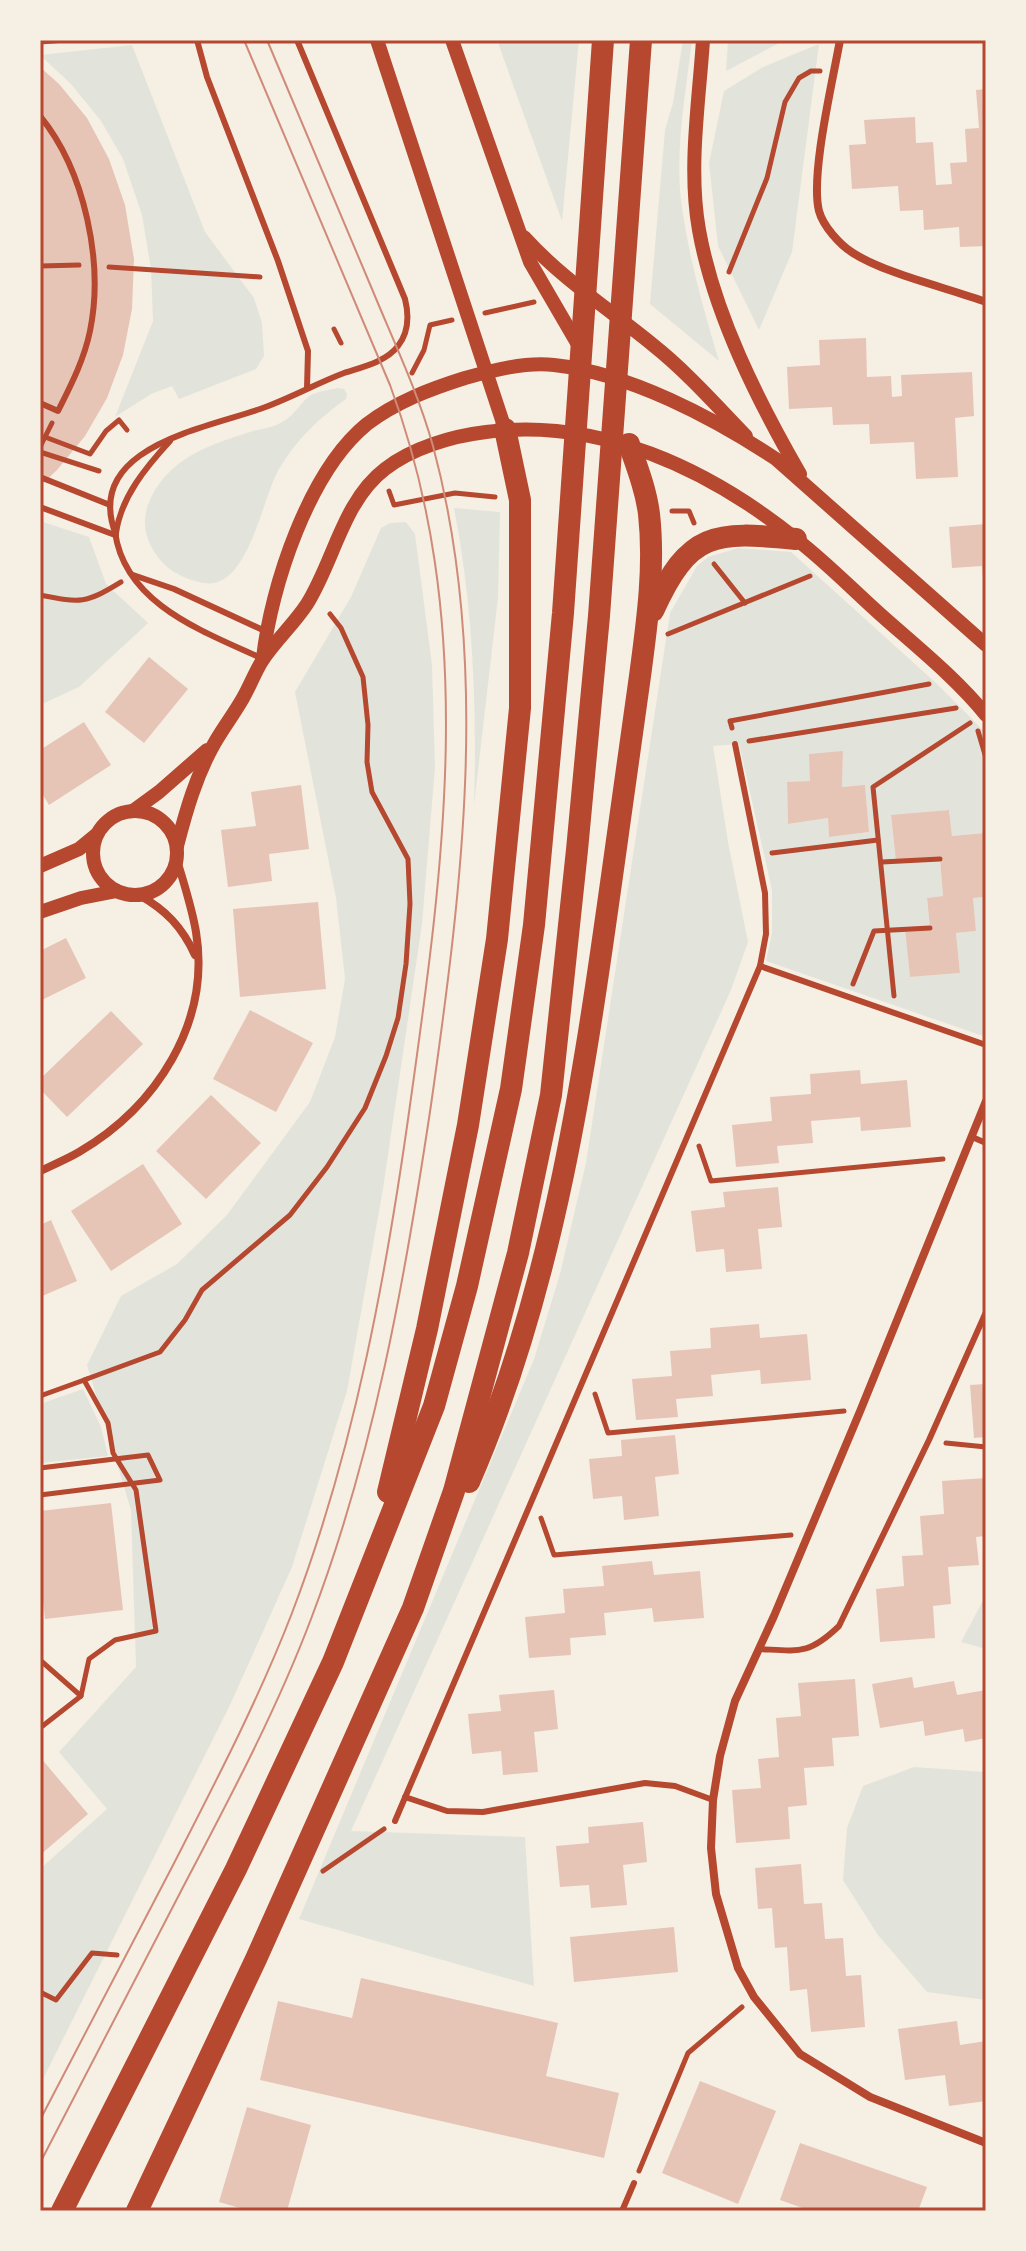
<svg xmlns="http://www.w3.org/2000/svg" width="1026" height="2251" viewBox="0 0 1026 2251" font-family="Rubik,sans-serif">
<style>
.green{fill:#e2e4dc;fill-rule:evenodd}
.building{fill:#e6c5b7}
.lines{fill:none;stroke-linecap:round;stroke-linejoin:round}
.path{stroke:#b5482f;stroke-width:5}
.service{stroke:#b5482f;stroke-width:6}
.minor{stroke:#b5482f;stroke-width:8}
.tertiary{stroke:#b5482f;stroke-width:14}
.trunk{stroke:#b5482f;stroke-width:22}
.tram{stroke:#cf8b77;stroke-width:2}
.neatline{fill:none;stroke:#b5482f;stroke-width:3}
</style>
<rect width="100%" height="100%" fill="#f6efe4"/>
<g class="green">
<path d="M497 40H579L562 221Z"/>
<path d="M683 40H692C686 92 675 147 681 200 688 255 703 308 719 361L650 304 665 130 673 103Z"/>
<path d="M728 40H785L726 71Z"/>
<path d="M819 44 792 252 759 330 718 246 709 163 724 91 763 67Z"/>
<path d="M132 45 205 232 254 298 262 323 264 356 256 369 179 399 172 386 151 394 115 417 153 321 151 269 142 215 123 159 101 121 71 84 40 55Z"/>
<path d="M337 388 344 389 347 394 346 399C319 418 296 440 279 469 262 498 248 591 204 583 181 579 161 567 151 546 143 530 143 516 150 500 169 457 212 444 253 431 262 429 274 427 282 422 295 416 302 399 313 394 320 391 330 390 337 388Z"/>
<path d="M454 508 500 512 498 598 474 805C477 706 473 605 454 508Z"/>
<path d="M40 521 89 537 106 584 148 623 79 687 40 705Z"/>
<path d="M406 522 415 534 432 665 435 767 422 924 383 1189 347 1391 292 1567 230 1705 40 2085V1869L107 1809 59 1752 136 1667 131 1510 87 1365 121 1296 177 1264 227 1215 310 1102 335 1037 345 979 336 898 295 692 351 597 381 528 390 523Z"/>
<path d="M738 548 791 552 936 683 986 733V846L984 833 952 836 949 810 891 816 896 862 940 859 943 896 927 898 930 928 906 929 910 977 960 973 956 933 976 931 973 898 986 897V1037L766 961 772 933V890L739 744 713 746 728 842 748 942 731 990 351 1831 525 1837 534 1986 299 1919 534 1359 560 1274 586 1163 670 613 697 566 708 557ZM843 751 842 787 865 786 869 832 829 837 828 818 788 824 787 783 810 781Z"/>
<path d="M83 1389 101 1427 108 1456 40 1463V1404Z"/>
<path d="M986 1595V1649L961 1642Z"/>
<path d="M914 1767 986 1772V2000L927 1992 878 1935 843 1880 847 1828 863 1786Z"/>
</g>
<g class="building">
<path d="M40 67 59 84 87 118 109 159 125 205 134 259 132 309 123 355 107 398 85 436 57 470 40 486Z"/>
<path d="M986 89V246L960 247 959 227 924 230 923 210 900 211 898 186 852 189 849 145 866 144 864 120 915 117 916 143 933 142 936 185 952 184 950 163 967 162 965 129 979 128 976 90Z"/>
<path d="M866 338 867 377 891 376 892 397 902 396 901 375 972 372 974 416 955 418 958 477 916 479 914 442 870 444 869 424 833 425 832 407 789 409 787 367 820 365 819 340Z"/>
<path d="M986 524V589H984L982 566 952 568 949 527Z"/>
<path d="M149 657 188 689 144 743 105 712Z"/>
<path d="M84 722 111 765 49 805 40 790V750Z"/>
<path d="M843 751 842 787 865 785 869 832 829 837 828 818 788 824 787 782 810 781 809 754Z"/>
<path d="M301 785 309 849 269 854 272 881 228 887 221 830 256 826 251 792Z"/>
<path d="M949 810 952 836 985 833 986 897 973 898 976 931 956 933 960 973 910 977 905 928H930L927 898 943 896 940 859 896 862 891 815Z"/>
<path d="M318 902 326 989 240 997 233 909Z"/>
<path d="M66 938 86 978 40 1001V951Z"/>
<path d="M250 1010 313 1043 276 1112 213 1079Z"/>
<path d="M111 1011 143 1044 67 1117 40 1089V1079Z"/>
<path d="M860 1070 861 1084 907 1080 911 1127 861 1131 860 1117 811 1121 813 1143 777 1146 779 1163 736 1167 732 1125 772 1121 770 1097 811 1094 810 1074Z"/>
<path d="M211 1095 261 1143 206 1199 156 1151Z"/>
<path d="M143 1164 182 1224 111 1271 71 1211Z"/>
<path d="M778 1187 782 1227 758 1229 762 1269 726 1272 724 1249 696 1252 691 1211 725 1207 723 1192Z"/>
<path d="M51 1220 77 1281 40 1297V1225Z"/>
<path d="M759 1324 760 1338 807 1334 811 1380 761 1384 760 1370 711 1375 713 1396 676 1399 678 1417 636 1420 632 1379 672 1376 670 1351 711 1348 710 1328Z"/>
<path d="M986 1384V1437L974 1438 970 1385Z"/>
<path d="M675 1435 679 1474 655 1477 659 1516 624 1520 622 1496 593 1499 589 1459 622 1456 621 1440Z"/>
<path d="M986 1478V1536L976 1537 979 1565 948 1567 951 1604 933 1606 935 1638 880 1642 876 1589 904 1586 902 1556 923 1555 920 1516 944 1514 942 1481Z"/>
<path d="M111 1503 123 1610 45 1619 40 1572V1511Z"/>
<path d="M652 1561 654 1575 700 1571 704 1618 654 1622 652 1608 604 1613 606 1635 570 1638 571 1655 529 1658 525 1617 565 1613 563 1589 604 1586 602 1566Z"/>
<path d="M912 1677 914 1688 954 1681 957 1695 986 1690V1738L965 1742 963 1729 925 1736 923 1721 880 1728 872 1684Z"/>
<path d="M855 1679 859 1736 832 1738 834 1766 804 1768 807 1805 788 1807 790 1839 736 1843 732 1790 761 1788 758 1759 779 1757 776 1718 801 1716 798 1683Z"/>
<path d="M554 1690 558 1729 534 1732 538 1772 503 1775 501 1751 472 1754 468 1714 501 1711 499 1695Z"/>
<path d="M40 1757 88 1814 40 1855Z"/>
<path d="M643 1822 647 1862 623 1865 627 1905 591 1908 589 1885 560 1887 556 1846 589 1843 588 1827Z"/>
<path d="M801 1864 804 1904 822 1903 825 1939 843 1938 846 1976 861 1975 865 2027 811 2032 807 1989 790 1991 787 1947 775 1948 772 1908 758 1909 755 1868Z"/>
<path d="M674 1927 678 1972 574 1982 570 1937Z"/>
<path d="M361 1978 558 2023 546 2076 619 2093 604 2158 260 2080 278 2001 352 2018Z"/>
<path d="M957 2021 960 2045 986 2041V2101L949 2106 945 2075 905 2080 898 2029Z"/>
<path d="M700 2081 776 2111 738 2204 662 2173Z"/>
<path d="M247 2107 311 2125 287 2211H250L219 2202Z"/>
<path d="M800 2143 927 2187 918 2211H811L780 2200Z"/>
</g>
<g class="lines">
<g class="path">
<path d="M40 42 65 40"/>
<path d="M40 266 79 265"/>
<path d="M109 267 260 277"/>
<path d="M729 272 767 178 785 102 799 78 811 71H820"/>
<path d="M485 313 534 302"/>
<path d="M334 329 341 343"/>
<path d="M412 373 424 350 430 325 452 320"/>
<path d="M45 437 90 454 106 431 119 420 127 430"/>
<path d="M40 447 52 423"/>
<path d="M40 452 99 471"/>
<path d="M389 491 394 505 455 493 495 497"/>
<path d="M672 511H689L694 523"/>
<path d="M714 564 745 603"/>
<path d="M40 595C81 603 85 604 121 582"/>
<path d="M668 634 810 576"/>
<path d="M732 728 730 721 929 684"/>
<path d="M978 731 986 758"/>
<path d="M749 741 956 708"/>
<path d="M772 853 878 840"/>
<path d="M882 862 940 859"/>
<path d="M853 984 874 931 930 928"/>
<path d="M894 996 873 787 970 723"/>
<path d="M699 1146 711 1181 943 1159"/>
<path d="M595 1394 608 1433 844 1411"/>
<path d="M40 1396 87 1379"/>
<path d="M946 1443 986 1447"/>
<path d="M40 1468 148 1455 160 1480 40 1495"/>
<path d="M541 1518 554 1555 791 1535"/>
<path d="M40 1660 81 1696"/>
<path d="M40 1728 81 1696 89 1659 115 1640 156 1631 136 1490 113 1453 108 1423 84 1380 160 1352 185 1320 202 1290 290 1215 327 1167 365 1108 386 1056 398 1018 406 964 410 904 408 859 372 792 367 762 368 725 363 677 341 628 330 614"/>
<path d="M323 1871 384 1829"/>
<path d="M40 1992 56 2000 92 1953 117 1955"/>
<path d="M639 2171 688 2053 742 2007"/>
</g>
<g class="service">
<path d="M197 40 207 77 278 261 308 351 307 388"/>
<path d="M40 116C85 171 104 263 90 331 84 360 71 385 58 411L40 403"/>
<path d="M40 477 110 505"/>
<path d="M40 507 115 535"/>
<path d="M115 532C125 605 205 632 263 659"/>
<path d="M116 533C121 497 146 467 170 441"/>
<path d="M116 535C82 448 203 429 260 409 289 399 315 384 344 373 362 367 386 362 398 346 409 332 409 315 405 299L297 40"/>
<path d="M133 575 174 589 265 631"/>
<path d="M760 966 986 1045"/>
<path d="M972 1137 986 1143"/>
<path d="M759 1649C799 1651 809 1655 839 1626L929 1440 986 1312"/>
<path d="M405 1797 447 1811 483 1812 645 1783 675 1786 713 1800"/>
<path d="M395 1821 760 966 766 934 765 893 735 744"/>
<path d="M622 2211 634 2183"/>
</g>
<g class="minor">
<path d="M840 40C833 80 810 175 819 211 823 226 840 245 853 253 886 274 948 288 986 302"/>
<path d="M139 895C166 910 182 927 195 955"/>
<path d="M986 1101 861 1409 774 1616 735 1701 720 1756 713 1800 711 1848 716 1894 738 1968 754 1997 800 2054 870 2097 986 2143"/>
<path d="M40 1171C53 1165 67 1159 79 1152 156 1107 211 1023 196 932 192 908 184 884 177 860"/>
</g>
<g class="tertiary">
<path d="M377 40 505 429"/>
<path d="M452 40 530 262 580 348"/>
<path d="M703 40C699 102 688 169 699 230 714 314 758 401 800 474"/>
<path d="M524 237C562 279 609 309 653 345 687 372 716 405 746 436"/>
<path d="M263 658C271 586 309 471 367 424 396 402 430 389 465 378 494 370 524 362 554 365 629 373 714 418 776 459L986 645"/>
<circle cx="135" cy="853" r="42"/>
<path d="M133 811 159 792 207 750"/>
<path d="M177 846C186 811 196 776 214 744 223 728 234 714 243 698 250 686 255 672 262 661 275 641 294 624 307 604 334 561 343 501 385 469 412 448 452 436 486 432 599 417 709 469 796 539 826 562 853 590 881 615 917 647 956 678 986 715"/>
<path d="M40 866 79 849 96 835"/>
<path d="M40 912 81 898 117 891"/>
</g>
<g class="trunk">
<path d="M653 611C689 531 714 531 796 539"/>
<path d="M469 1482C559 1276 588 1047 619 826 626 776 633 726 640 676 647 623 655 568 649 514 646 490 637 467 629 444"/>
<path d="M388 1492 427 1329 468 1125 497 939 520 708V500L505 429"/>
<path d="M62 2211 236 1869 333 1662 434 1406 467 1286 511 1089 534 925 563 613 603 40"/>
<path d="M137 2211 256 1959 413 1608 454 1491 518 1253 551 1095 577 850 599 616 641 40"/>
</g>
<g class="tram">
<path d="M40 2120C84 2036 127 1952 171 1869 214 1785 258 1701 292 1613 355 1448 387 1272 411 1098 445 856 477 620 390 385L244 40"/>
<path d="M40 2163C87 2073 134 1983 180 1893 227 1803 275 1714 311 1619 374 1454 405 1279 431 1105 462 887 491 662 433 446 418 392 393 340 372 289 337 206 302 123 267 40"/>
</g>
</g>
<rect width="1026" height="2251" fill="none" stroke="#f6efe4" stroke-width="84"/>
<rect x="42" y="42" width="942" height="2167" class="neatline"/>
</svg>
